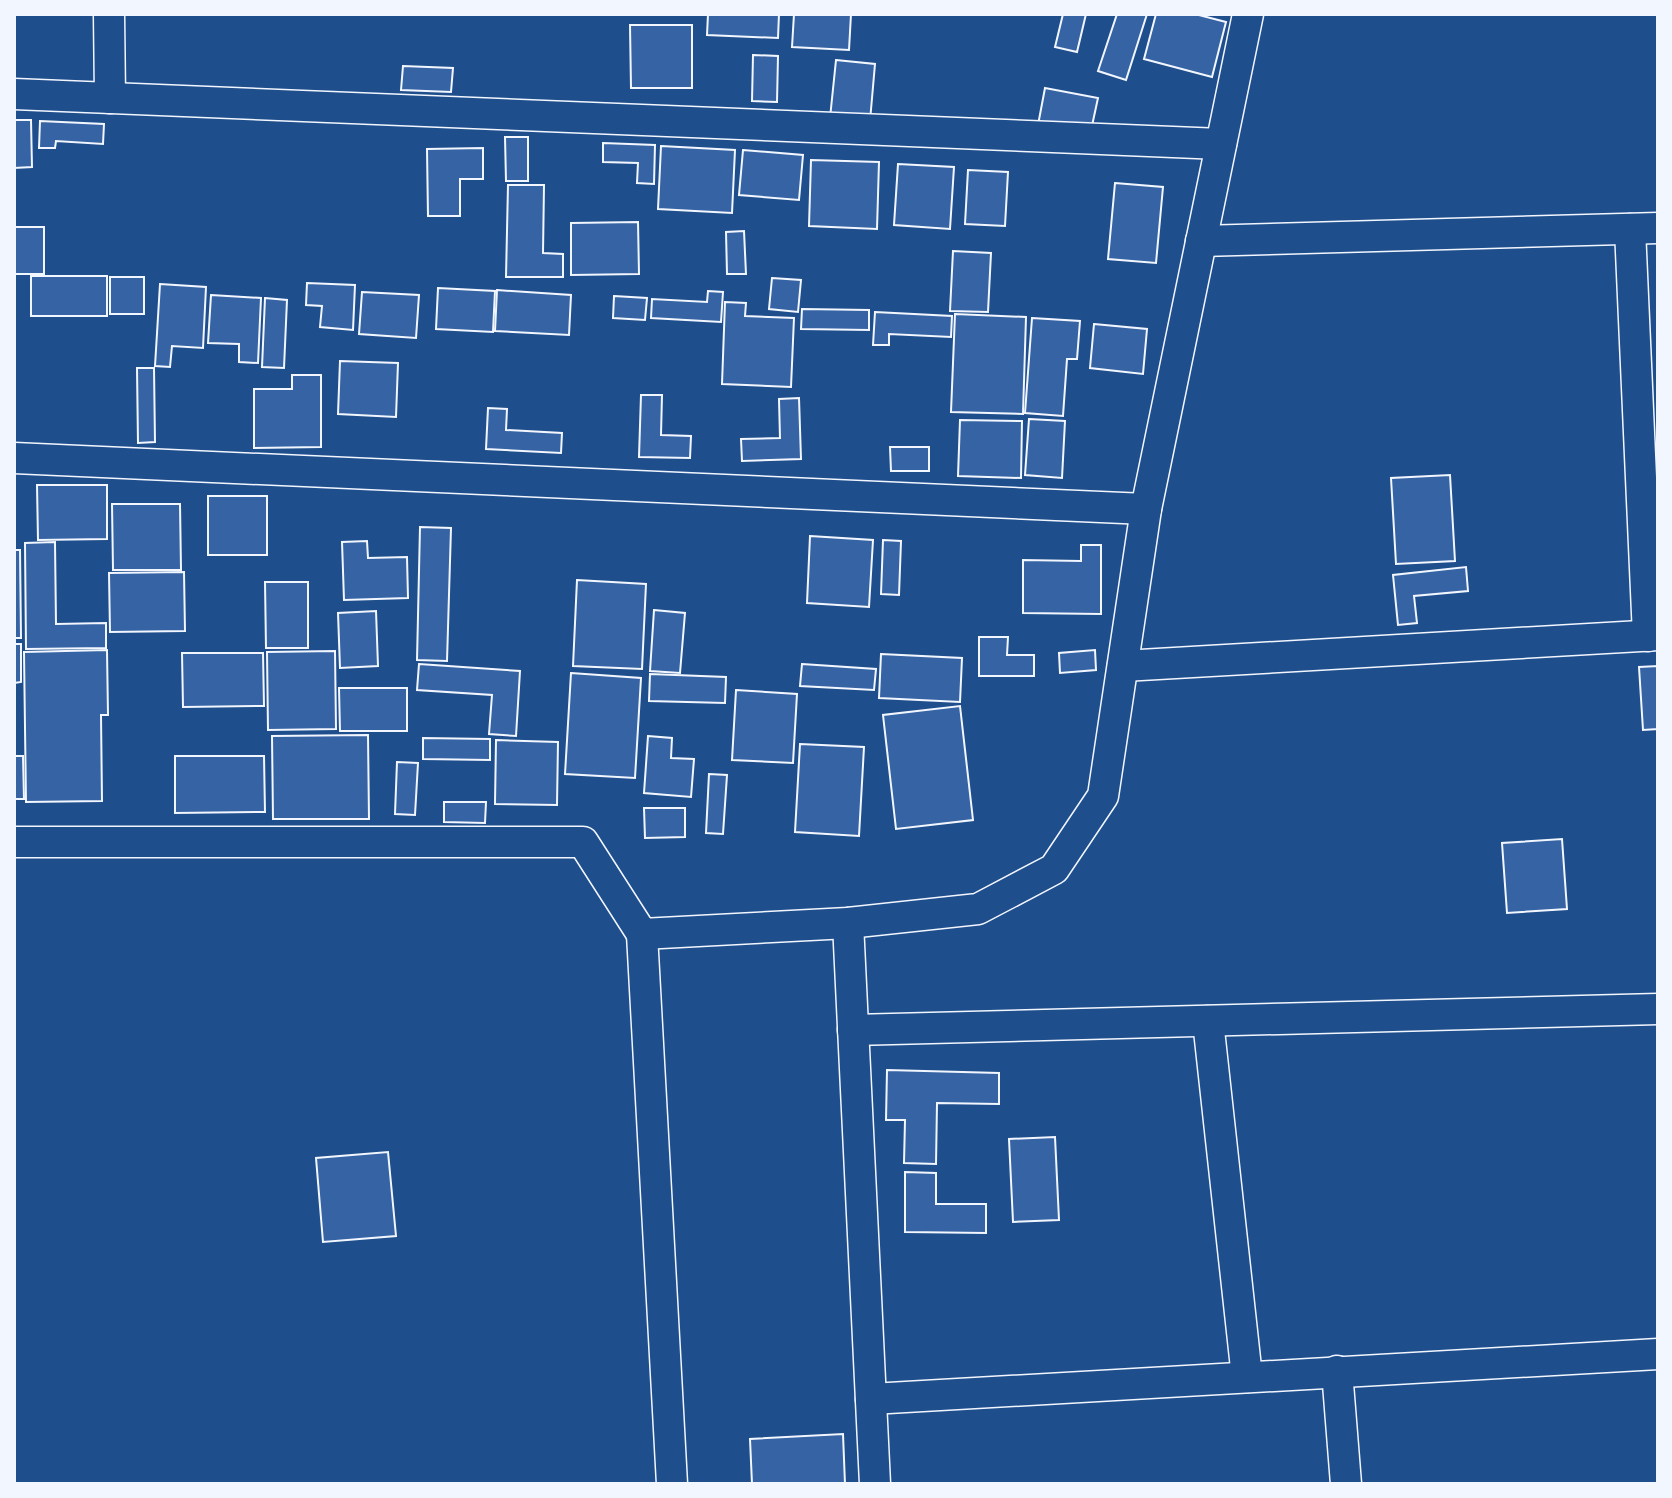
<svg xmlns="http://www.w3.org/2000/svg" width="1672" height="1498" viewBox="0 0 1672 1498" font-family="'Sofia Sans Condensed',sans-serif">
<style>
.building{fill:#3563a3;stroke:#f2f6ff;stroke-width:2}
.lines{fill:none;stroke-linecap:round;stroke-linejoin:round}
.minor-casing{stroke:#f2f6ff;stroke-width:33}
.minor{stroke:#1f4e8c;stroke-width:30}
</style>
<rect width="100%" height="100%" fill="#1f4e8c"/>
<g class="building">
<path d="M708 14H779L778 38 707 35Z"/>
<path d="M794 14H851L849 50 792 47Z"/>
<path d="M1063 14H1086L1077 52 1055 47Z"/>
<path d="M1117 14H1147L1126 80 1098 71Z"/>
<path d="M1156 14H1195L1226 22 1212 77 1144 59Z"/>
<path d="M630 25H692V88H631Z"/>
<path d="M753 55 778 56 777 102 752 101Z"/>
<path d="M836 60 875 64 870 121 830 118Z"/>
<path d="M403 66 453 68 451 92 401 90Z"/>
<path d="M1045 88 1098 98 1090 135 1038 125Z"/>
<path d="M14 120H31L32 167 14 168Z"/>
<path d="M40 121 104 124 103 144 56 141 55 148H39Z"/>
<path d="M505 137H528V181H506Z"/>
<path d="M603 143 655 145 654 184 637 183 638 163 603 162Z"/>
<path d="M661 146 735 150 732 213 658 209Z"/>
<path d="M483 148V179H460V216H428L427 149Z"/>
<path d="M743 150 803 155 799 200 739 195Z"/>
<path d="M811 160 879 162 877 229 809 226Z"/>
<path d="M898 164 954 167 950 229 894 225Z"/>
<path d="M968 170 1008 172 1005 226 965 224Z"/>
<path d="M1115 183 1163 187 1156 263 1108 259Z"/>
<path d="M508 185H544L543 253 563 254V277H506Z"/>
<path d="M638 222 639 274 571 275V223Z"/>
<rect x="14" y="227" width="30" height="47"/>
<path d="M744 231 746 274H727L726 232Z"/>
<path d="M953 251 991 253 988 312 950 311Z"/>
<rect x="31" y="276" width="76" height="40"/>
<rect x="110" y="277" width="34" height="37"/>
<path d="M772 278 801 280 798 312 769 309Z"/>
<path d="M307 283 355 285 353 330 320 327 322 306 306 305Z"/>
<path d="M160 284 206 287 203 348 172 346 170 367 155 366Z"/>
<path d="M438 288 495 291 493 332 436 329Z"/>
<path d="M497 290 571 295 569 335 495 331Z"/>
<path d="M708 291 723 292 721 322 651 318 652 299 707 302Z"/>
<path d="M362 292 419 295 416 338 359 334Z"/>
<path d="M211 295 261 298 258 363 239 362V344L208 343Z"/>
<path d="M614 296 647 298 645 320 613 318Z"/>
<path d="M265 298 287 300 284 368 262 367Z"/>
<path d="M725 302 746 303 745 316 794 318 791 387 722 384Z"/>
<path d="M802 309 869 310V330L801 329Z"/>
<path d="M875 312 952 316 951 337 889 334V345H873Z"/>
<path d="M955 314 1026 317 1023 414 951 412Z"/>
<path d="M1032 318 1080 321 1077 359H1067L1063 416 1025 413Z"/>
<path d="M1094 324 1147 329 1143 374 1090 368Z"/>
<path d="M340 361 398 363 396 417 338 414Z"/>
<path d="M137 368H154L155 442 138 443Z"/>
<path d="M292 375H321V447L254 448V389H292Z"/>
<path d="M641 395H662L661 435 691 436 690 458 639 457Z"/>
<path d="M799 398 801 459 742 461 741 439 780 438 779 399Z"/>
<path d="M488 408 507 409 506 430 562 433 561 453 486 449Z"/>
<path d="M1029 419 1065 421 1062 478 1025 475Z"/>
<path d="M960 420 1022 421 1021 478 958 476Z"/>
<path d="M890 447H929V471H891Z"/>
<path d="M1450 475 1455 561 1396 564 1391 478Z"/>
<path d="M37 485H107V539L38 540Z"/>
<rect x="208" y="496" width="59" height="59"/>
<path d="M112 504H180L181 570H113Z"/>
<path d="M420 527 451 528 447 661 417 660Z"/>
<path d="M810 536 873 540 869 607 807 603Z"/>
<path d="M883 540 901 541 899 595 881 594Z"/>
<path d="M367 541 368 558 407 557 408 598 344 600 342 542Z"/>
<path d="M55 542 56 624 106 623V648L26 649 25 543Z"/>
<path d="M1081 545H1101V614L1023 613V560L1081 561Z"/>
<path d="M14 550H20L21 638H14Z"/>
<path d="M1466 567 1468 591 1414 596 1417 623 1398 625 1393 575Z"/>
<path d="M184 572 185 631 110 632 109 573Z"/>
<path d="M577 580 646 584 642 669 573 666Z"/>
<path d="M265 582H308V648H266Z"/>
<path d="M654 610 685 613 680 673 650 671Z"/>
<path d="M376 611 378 666 340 668 338 613Z"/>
<path d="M979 637H1008L1007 655H1034V676H979Z"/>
<path d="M14 644H21V682L14 683Z"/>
<path d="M107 650 108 715H101L102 801 26 802 24 652Z"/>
<path d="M1095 650 1096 670 1060 673 1059 653Z"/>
<path d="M335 651 336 729 268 730 267 652Z"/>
<path d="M182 653H263L264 706 183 707Z"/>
<path d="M881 654 962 658 960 702 879 698Z"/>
<path d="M419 664 520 671 516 736 489 734 492 695 417 690Z"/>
<path d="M802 664 876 669 874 690 800 686Z"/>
<path d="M1658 666V729L1643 730 1639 667Z"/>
<path d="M571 673 641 678 635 778 565 774Z"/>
<path d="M650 674 726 677 725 703 649 701Z"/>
<path d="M339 688H407V731H340Z"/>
<path d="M736 690 797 694 793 763 732 760Z"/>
<path d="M960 706 973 820 896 829 883 715Z"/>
<path d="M368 735 369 819H273L272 736Z"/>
<path d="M648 736 672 738 671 758 694 759 691 797 644 793Z"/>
<path d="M423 738 490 739V760L423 759Z"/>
<path d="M496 740 558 742 557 805 495 804Z"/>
<path d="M800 744 864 747 859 836 795 832Z"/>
<path d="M14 756H23L24 799H14Z"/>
<path d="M175 756H264L265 812 175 813Z"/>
<path d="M397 762 418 763 415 815 395 814Z"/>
<path d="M709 774 727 775 723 834 706 833Z"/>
<path d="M444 802H486L485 823 444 822Z"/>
<path d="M644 808H685V837L645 838Z"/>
<path d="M1562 839 1567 909 1507 913 1502 843Z"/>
<path d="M887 1070 999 1073V1104L937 1103 936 1164 904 1163 905 1120H886Z"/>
<path d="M1055 1137 1059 1220 1013 1222 1009 1139Z"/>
<path d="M388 1152 396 1236 323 1242 316 1158Z"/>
<path d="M905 1172 936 1173V1204H986V1233L905 1232Z"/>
<path d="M843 1434 845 1484H752L750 1439Z"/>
</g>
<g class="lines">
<g class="minor-casing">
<g id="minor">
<path d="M109 14 110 98"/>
<path d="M14 94 1221 144"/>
<path d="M1630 229 1648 636"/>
<path d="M1201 241 1658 228"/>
<path d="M14 458 1146 509"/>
<path d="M1123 666 1658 635"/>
<path d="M14 842H583L642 934 848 923 978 909 1054 869 1103 796 1146 509 1248 14"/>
<path d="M848 923 875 1484"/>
<path d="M642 934 672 1484"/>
<path d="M1208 1021 1247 1377"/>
<path d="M853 1030 1658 1009"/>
<path d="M1337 1371 1346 1484"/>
<path d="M871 1399 1658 1354"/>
</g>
</g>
<use href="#minor" class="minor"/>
</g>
<rect width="1672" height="1498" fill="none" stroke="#f2f6ff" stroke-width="32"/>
</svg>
